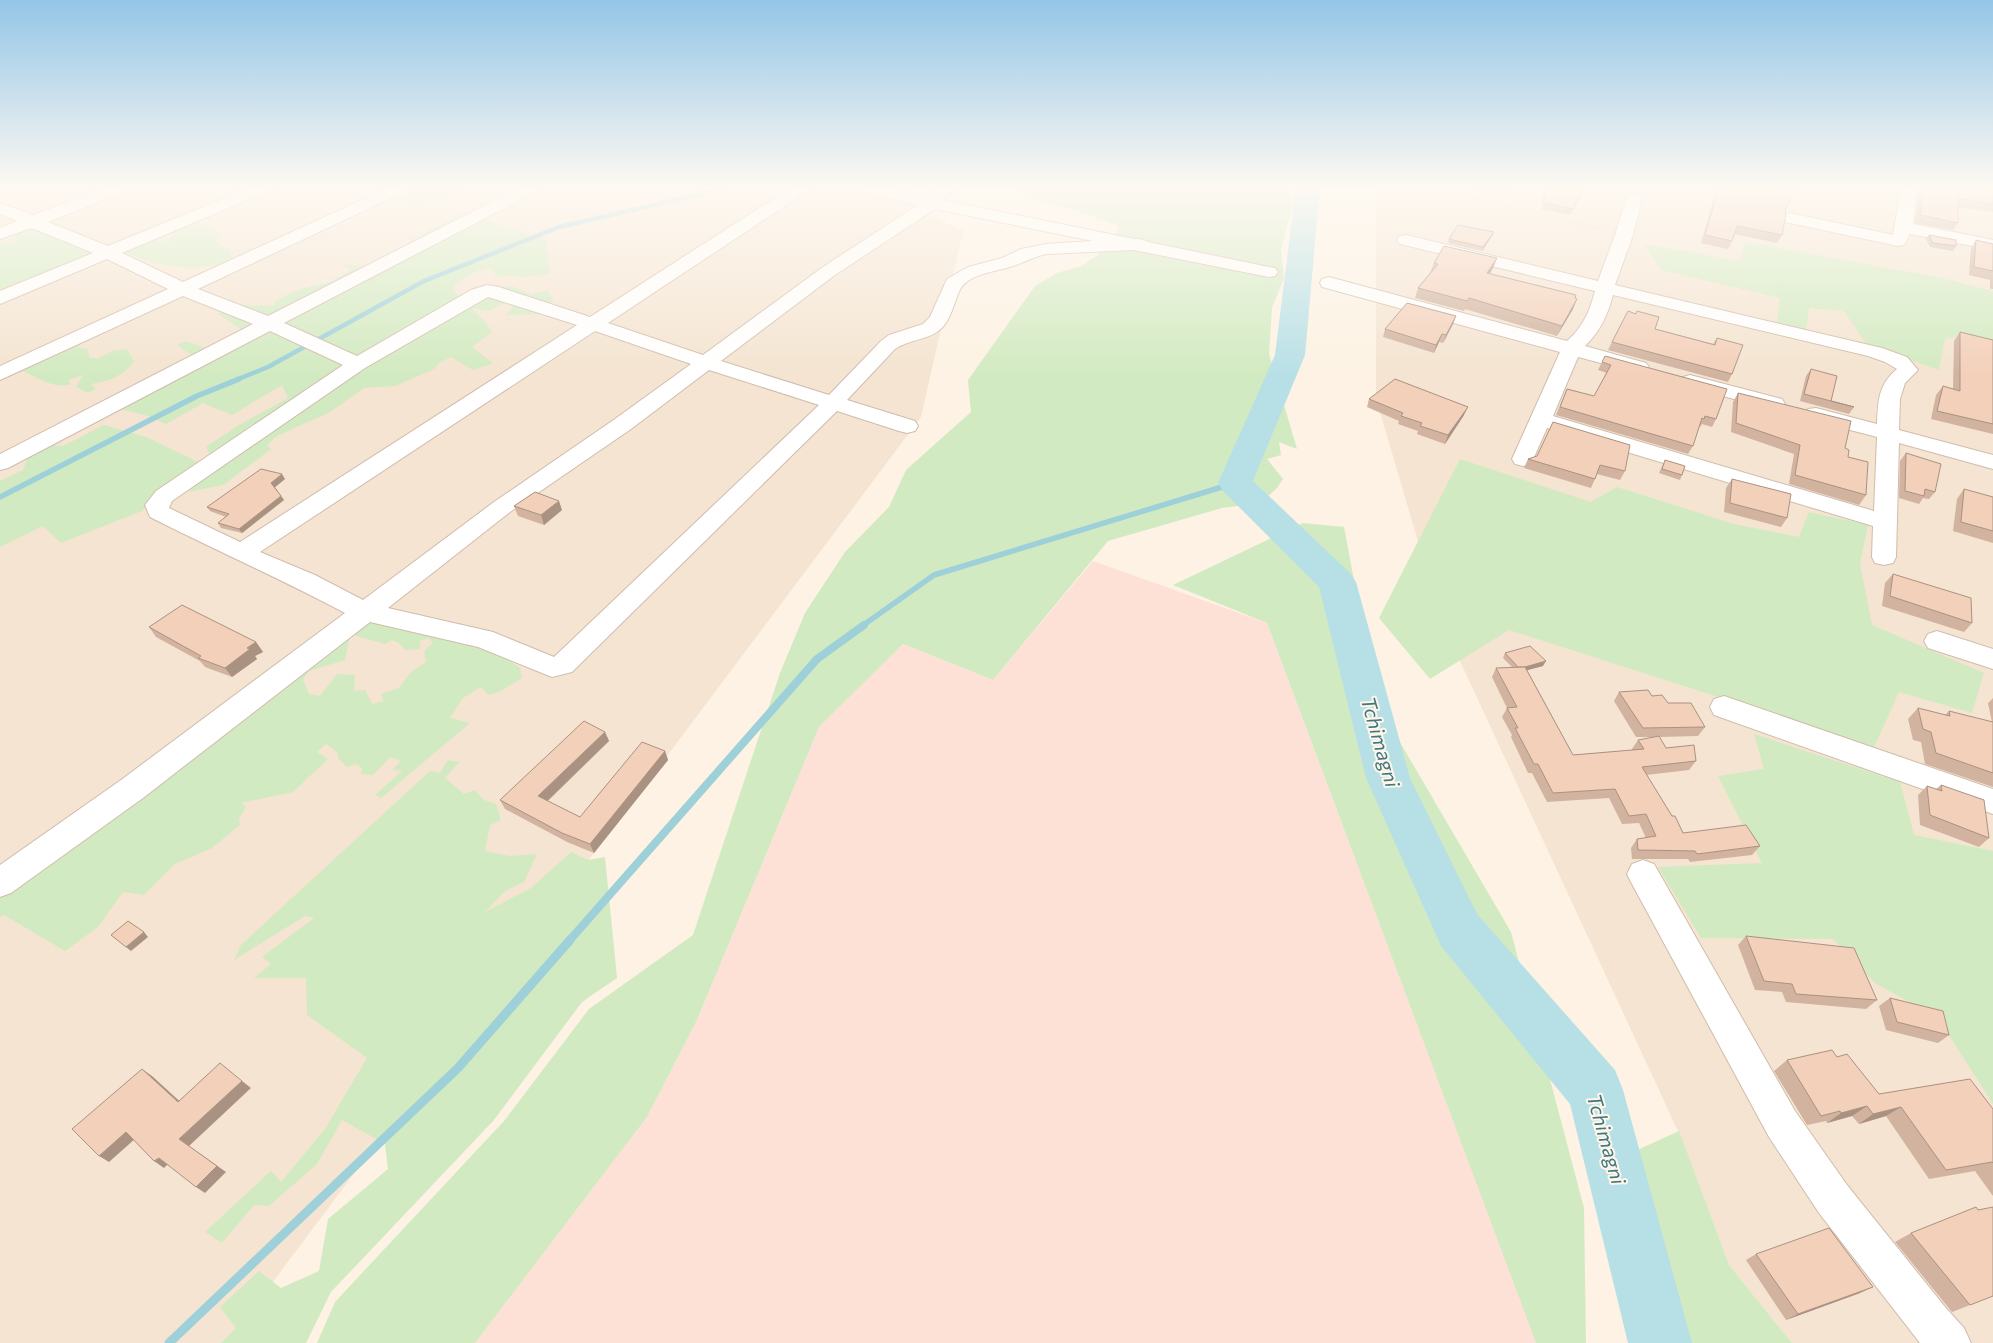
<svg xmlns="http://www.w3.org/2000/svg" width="1993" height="1343" viewBox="0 0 1993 1343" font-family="Commissioner,sans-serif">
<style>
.residential{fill:#f4e4d1}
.commercial{fill:#fde1d6}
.green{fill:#d2eac1}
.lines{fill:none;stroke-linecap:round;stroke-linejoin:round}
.stream-far3{stroke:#9dd0d8;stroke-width:4.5}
.stream-far2{stroke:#9dd0d8;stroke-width:5.5}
.stream-far1{stroke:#9dd0d8;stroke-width:8}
.stream{stroke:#9dd0d8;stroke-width:9}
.river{fill:#b7e0e6;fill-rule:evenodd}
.minor-casing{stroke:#d0bcac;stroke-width:2}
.path{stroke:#d7b39d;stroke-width:2;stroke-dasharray:0.5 2.5;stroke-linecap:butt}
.minor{fill:#fff;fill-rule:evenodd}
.wall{fill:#d1b3a0}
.shaded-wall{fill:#aa9282}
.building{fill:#f3d0ba;stroke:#aa9282}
.labels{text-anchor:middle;stroke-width:4;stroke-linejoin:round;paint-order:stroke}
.water-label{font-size:20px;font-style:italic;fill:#3f7782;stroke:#fff6e9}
</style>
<rect width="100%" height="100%" fill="#fdf2e3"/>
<g class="residential">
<path d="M0 187H875L963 231 921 417 227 1343H0Z"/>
<path d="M1376 187H1993V1343H1792L1729 1265 1678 1131 1441 620 1376 398Z"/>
</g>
<path class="commercial" d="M1093 561 1267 623 1536 1343H475L647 1117 697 1020 819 727 903 644 993 680Z"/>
<g class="green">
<path d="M421 187H461V188L459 191 446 198 418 208 406 205 393 207 397 200Z"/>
<path d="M1015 187H1285L1288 190 1293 205 1281 250 1284 278 1272 308 1269 354 1297 449 1279 442 1281 455 1267 459 1283 479 1277 488 1261 503 1222 508 1108 541 993 680 903 644 819 727 697 1020 647 1117 475 1343H317L335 1302 504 1121 589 1009 693 935 780 673 805 613 845 552 889 507 906 470 971 412 968 380 1035 286 1057 273 1081 266 1098 255 1114 238 1119 226 1075 210 1024 197Z"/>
<path d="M1468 187H1512V199Z"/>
<path d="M465 213 546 240 550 274 525 277 512 275 498 277 490 268C474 270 465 277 453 287L458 296 484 289 511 286 531 294 548 290 553 300 541 314 506 315 517 301H509L488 311 471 308 484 320 492 332 472 347 493 363 473 370 451 357 439 363 434 369 395 386 364 388 330 412 277 436 267 445 271 449 223 485 188 492 217 468 206 447 239 425 288 398 282 385 232 415 203 403 166 424 145 415 100 404 196 358 177 345 186 341 208 349 242 330 218 314 235 305 274 306 275 301 299 289 328 283 351 270 343 265C352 263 351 265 359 266 373 267 406 254 421 250L407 244 431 229Z"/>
<path d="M186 225 216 227 213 231 223 234 214 239 220 245 232 250 230 253 235 260C194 273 158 268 120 250L141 239 169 241 174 234 161 235 183 228 182 227Z"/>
<path d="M42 227 101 252 0 296V243L9 240 8 244 14 240V237L24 232Z"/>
<path d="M1746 242 1942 278 1993 291V344L1962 335 1945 339 1939 370 1867 345 1844 311 1809 308 1806 331 1777 323 1780 298 1661 270 1644 244 1739 261Z"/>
<path d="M86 338 78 348 88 349 89 357 97 359 113 351 127 349 134 362C121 377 109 381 91 384L96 389 88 393 76 387 83 375 68 380 71 384C54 390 35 376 19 369Z"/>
<path d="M104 425 146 437 202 464 157 491 142 511 61 543 43 526 0 547V481L23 470 28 457 51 445 63 446Z"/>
<path d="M1460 459 1591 502 1617 487 1734 524 1799 537 1809 512 1868 525 1860 564 1872 625 1984 673 1972 713 1899 692 1874 747 1509 630 1430 679 1379 618Z"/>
<path d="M1303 523 1344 527 1377 703 1511 932 1584 1208 1586 1343H1536L1267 623 1173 585Z"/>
<path d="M362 616 436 631 498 653 520 668 522 678 499 692 488 695 481 687 463 698 450 718 470 723 381 798 375 795 402 771 392 770 401 761 390 757 373 775 361 774 362 768 356 764 347 767 338 758V753L326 744 317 752 328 759 293 792 241 803 246 807 239 819 240 825 212 848 175 864 144 895 123 892 98 927 65 951 4 915 0 917V888L341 636 349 640 345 660 309 671 303 680 309 694 320 696 337 674 355 675 354 691 365 690 372 704 384 701 381 694 399 688 410 673 426 662 424 651 433 643 428 638 420 641V649L405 650 399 643 392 640 385 644 356 636 349 630Z"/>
<path d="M1754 734 1900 782 1914 835 1993 851V1104L1938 1018 1875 983 1833 939 1701 938 1658 867 1762 863 1718 776 1764 769Z"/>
<path d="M448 760 459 762 445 778 464 794 475 790 484 800 496 804 501 820 490 825 485 851 509 856 537 854 524 882 505 891 485 912 531 888 571 852 588 860 605 857 617 978 582 1002 494 1120 331 1292 306 1343H221L236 1328 220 1307 259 1271 281 1288 319 1271 328 1219 388 1169 385 1144 342 1120 317 1164 269 1206 254 1205 222 1243 205 1232 271 1171 281 1182 325 1129 367 1058 307 1015 306 978H254L271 964 262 957 314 918 305 916 234 960 241 945 430 771 440 773Z"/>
<path d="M1679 1131 1729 1265 1792 1343H1677L1633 1152Z"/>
</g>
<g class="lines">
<path class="stream-far3" d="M236 380 268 367 424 281 559 227 714 191 723 187"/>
<g class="stream-far2">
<path d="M0 497 197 396 239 379"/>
<path d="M862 626 934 575 1235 483"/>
</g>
<path class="stream-far1" d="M569 941 817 659 864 625"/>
<path class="stream" d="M169 1343 458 1068 570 940"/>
<path class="river" d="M1296 187H1320L1305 355 1253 481 1350 573 1356 582 1410 778 1477 914 1615 1070 1623 1090 1692 1343H1628L1570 1104 1441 946 1366 778 1319 587 1223 491 1218 483 1275 355Z"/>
<g class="minor-casing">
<g id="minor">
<path d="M108 187H130L128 190 48 222 108 246 252 187H273L271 190 122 253 183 282 390 187H410L408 190 198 289 268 316 521 187H541L539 190 284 323 357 356 471 290 487 285 499 287 590 317 792 187H811L809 190 608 323 703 355 823 267 918 205 858 190 856 187H883L928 197 939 187H956L944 200 1134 239H1141L1148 242 1269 267 1275 268 1278 272 1275 276 1269 277 1134 250 1046 254C1034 257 1025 262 1013 266 999 271 969 274 961 288 953 302 952 322 937 332 925 340 908 340 895 349L847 400 915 421 918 426 915 431 907 433 899 431 837 411 572 672 552 677 478 647 370 622 143 798 11 893 0 897V865L121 780 345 613C281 579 215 550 150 517L145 505 156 491 343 365 270 331 8 468 0 470V454L253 324 183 296 0 380V366L168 289 107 259 0 304V291L93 253 32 228 0 239V228L17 221 0 214V203L33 215ZM935 209 1093 241 1046 244 1021 249 1002 258 968 267 947 279 930 317 923 324 889 335 881 341 829 395 721 361 835 275ZM488 297 577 325 240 542 169 508 172 501 365 368ZM595 331 691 364 615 419 494 502 363 600 315 575 260 552ZM709 370 819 405 554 657 493 632 388 608 510 512 631 429Z"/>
<path d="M1901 187H1917L1913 224 1993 240V250L1910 234 1904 245 1898 246 1790 223 1784 222 1782 218 1784 214 1790 213 1893 235Z"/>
<path d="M1634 194 1640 196 1642 199 1633 235 1615 285 1882 348 1907 357 1918 370 1905 383 1900 399 1899 430 1993 455V469L1899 443 1896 557 1893 563 1884 565 1875 563 1872 557 1873 526 1547 428 1531 464 1523 466 1515 464 1512 459 1560 352 1322 287 1320 283 1322 279 1329 277 1567 341C1583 327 1590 311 1595 291L1400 244 1397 240 1400 236 1406 235 1598 281 1615 235 1626 199 1628 196ZM1613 295 1868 356 1885 362 1897 369C1878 385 1878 401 1877 424L1816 408 1808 409 1805 414 1808 419 1877 437 1874 511 1553 416 1578 357 1639 373 1646 371 1649 367 1646 363 1585 346C1600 332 1608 314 1613 295Z"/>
<path d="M1690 375 1782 399 1785 404 1782 409 1774 410 1683 385 1680 381 1683 377Z"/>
<path d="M1937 631 1993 649V669L1928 648 1924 641 1928 634Z"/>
<path d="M1724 696 1993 789V814L1714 715 1710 707 1714 699Z"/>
<path d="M1643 860 1654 864 1795 1111 1847 1185 1945 1307 1964 1328 1971 1343H1920L1819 1213 1769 1137 1632 884 1627 874 1632 864Z"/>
</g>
</g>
<path class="path" d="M1462 195 1604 230"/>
<use href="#minor" class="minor"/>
</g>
<g class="wall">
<path d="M1717 187H1793L1789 204 1785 211 1782 235 1777 243 1734 234 1732 241 1728 249 1701 243Z"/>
<path d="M1918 187H1993V212L1958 207V223L1953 230 1915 223 1919 187Z"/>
<path d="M1543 197 1579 199 1570 215 1541 209 1543 204 1541 203Z"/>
<path d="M1929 235 1956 246 1953 251 1930 247 1926 239Z"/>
<path d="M1492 236 1482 251 1448 243 1449 239Z"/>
<path d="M1976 240 1993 244V289H1990V280L1969 275 1971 248Z"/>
<path d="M1497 258 1493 268 1490 274 1575 298 1573 309 1557 336 1465 309 1464 311 1415 298 1418 288 1430 273 1434 263Z"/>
<path d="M1456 316 1453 324 1443 343 1439 342 1434 353 1383 337 1385 329Z"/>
<path d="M1655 329 1713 344 1717 338 1732 374 1728 382 1608 350 1612 342Z"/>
<path d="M1960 332 1993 340V434L1931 419 1936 395 1943 386 1953 389 1954 341Z"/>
<path d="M1605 356 1716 419 1712 427 1702 424 1700 427 1699 426 1693 446 1688 454 1556 415 1567 389 1594 396 1607 373 1598 370Z"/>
<path d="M1811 369 1831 401 1854 407 1849 414 1800 401 1806 376Z"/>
<path d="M1738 393 1845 448 1848 457 1866 495 1859 505 1789 484 1794 454 1731 432 1733 402Z"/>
<path d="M1369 399 1464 415 1445 444 1417 434 1418 431 1398 424 1399 421 1367 407Z"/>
<path d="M1553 422 1625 471 1620 480 1597 474 1591 488 1524 468 1528 459 1537 456Z"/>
<path d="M1906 453 1935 492 1929 499 1923 498 1919 504 1899 498 1900 461Z"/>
<path d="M1665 460 1682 475 1680 480 1659 473Z"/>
<path d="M285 479 275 487 284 500 242 533 221 528 218 523 226 517 210 511 207 507Z"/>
<path d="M1732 479 1787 518 1781 527 1724 512 1726 488Z"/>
<path d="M1964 489 1993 497V543L1953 531 1957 499Z"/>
<path d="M514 506 562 510 544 525 518 516Z"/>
<path d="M1893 574 1972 623 1964 632 1882 606 1885 583Z"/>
<path d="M149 627 256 642 263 652 255 656 257 659 232 677 205 667 200 661 156 637Z"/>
<path d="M1505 653 1543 666 1527 670 1573 755 1632 750V749L1638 740 1655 737H1636L1614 701 1619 692 1652 696 1668 703 1705 727 1698 736 1659 737 1666 748 1696 761 1689 770 1646 775 1683 833 1760 846 1752 855 1690 862 1688 859H1632L1631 848 1637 839 1646 838 1639 823 1622 824 1609 798 1547 802 1532 773H1528L1511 737 1512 735 1502 717 1507 708 1492 677 1496 668 1512 667 1503 658Z"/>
<path d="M1993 698V787L1925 764 1921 742 1913 740 1908 719 1918 708 1945 715 1949 711 1992 722 1988 703Z"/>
<path d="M605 732 609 741 548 801 580 817 665 751 668 760 594 853 567 842 505 809 500 800Z"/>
<path d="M1941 785 1989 838 1979 847 1920 825 1918 795 1927 786 1936 789Z"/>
<path d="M1746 936 1877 1000 1866 1009 1786 1002 1782 992 1755 990 1738 945Z"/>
<path d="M1890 998 1949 1035 1938 1043 1886 1030 1879 1006Z"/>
<path d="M1837 1057 1879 1094 1993 1109V1196L1975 1171 1929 1179 1886 1116 1859 1124 1852 1116 1827 1123 1826 1121 1807 1125 1774 1071 1787 1060Z"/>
<path d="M1978 1210 1993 1296 1952 1312 1895 1242 1911 1233Z"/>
<path d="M1756 1254 1860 1293 1786 1320 1746 1260Z"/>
</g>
<g class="shaded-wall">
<path d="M1582 192 1579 199 1570 215 1573 209Z"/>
<path d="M1494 232 1492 236 1482 251 1483 247Z"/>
<path d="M1497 258 1493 268 1483 283 1487 273Z"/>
<path d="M1577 299 1573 309 1557 336 1562 326Z"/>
<path d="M1456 316 1453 324 1443 343 1446 335Z"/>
<path d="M1442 334 1439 342 1434 353 1436 345Z"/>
<path d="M1468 407 1464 415 1445 444 1448 435Z"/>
<path d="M282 474 285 479 274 488 271 483Z"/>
<path d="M281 496 284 500 242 533 239 529Z"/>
<path d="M559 501 562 510 544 525 541 515Z"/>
<path d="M256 642 263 652 255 656 257 659 232 677 225 668 247 648Z"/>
<path d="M1546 661 1543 666 1517 673 1519 668Z"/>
<path d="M605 732 609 741 543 805 538 796Z"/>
<path d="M665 751 668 760 594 853 590 844Z"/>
<path d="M144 932 148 937 131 951 126 947Z"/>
<path d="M142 1069 152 1076 187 1108 178 1102Z"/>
<path d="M242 1081 251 1088 189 1146 226 1172 205 1193 196 1187 179 1139Z"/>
<path d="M1867 1106 1852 1116 1827 1123 1841 1113Z"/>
<path d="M1901 1107 1886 1116 1859 1124 1873 1114Z"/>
<path d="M126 1132 136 1138 109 1162 99 1156Z"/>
<path d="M159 1158 168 1164 164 1168 154 1161Z"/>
<path d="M1873 1287 1860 1293 1786 1320 1798 1314Z"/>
</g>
<g class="building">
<path d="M1548 187H1584L1573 209 1543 202 1546 197H1543Z"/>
<path d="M1719 187H1793L1789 204 1785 209 1786 214 1782 235 1737 226 1732 241 1705 235Z"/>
<path d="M1923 187H1993V204L1958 198V223L1920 215Z"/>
<path d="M1458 225 1494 232 1483 247 1449 239Z"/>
<path d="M1929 235 1956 240V246L1933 243Z"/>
<path d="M1976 240 1993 244V271L1974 267Z"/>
<path d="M1444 246 1497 258 1487 273 1576 295 1575 298 1577 299 1562 326 1469 298 1467 301 1418 288 1438 264 1434 263Z"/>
<path d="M1407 303 1456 316 1446 335 1442 334 1436 345 1385 329Z"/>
<path d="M1628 311 1636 314 1637 311 1659 317 1655 329 1715 345 1717 338 1743 345 1732 374 1612 342Z"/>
<path d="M1960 332 1993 340V424L1937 411 1943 386 1960 391Z"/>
<path d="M1605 356 1727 389 1716 419 1705 416 1704 419 1702 418 1693 446 1560 407 1567 389 1594 396 1611 365 1602 362Z"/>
<path d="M1811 369 1837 376 1831 401 1854 407 1804 394Z"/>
<path d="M1395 379 1468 407 1448 435 1420 426 1422 423 1401 416 1403 413 1369 399Z"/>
<path d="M1738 393 1851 421 1845 448 1849 450 1848 457 1868 462 1866 495 1795 475 1800 445 1736 423Z"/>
<path d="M1553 422 1630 445 1625 471 1600 465 1595 479 1528 459 1537 456Z"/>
<path d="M1906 453 1941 464 1935 492 1925 489 1924 496 1905 491Z"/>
<path d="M1665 460 1685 466 1682 475 1662 469Z"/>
<path d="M261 469 282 474 271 483 281 496 239 529 218 523 229 514 207 507Z"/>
<path d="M1732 479 1791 494 1787 518 1730 503Z"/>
<path d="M1964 489 1993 497V531L1961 522Z"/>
<path d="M535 492 559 501 541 515 514 506Z"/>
<path d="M1893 574 1971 598 1972 623 1890 596Z"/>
<path d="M182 605 256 642 247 648 250 649 225 668 198 658 201 656 149 627Z"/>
<path d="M1530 646 1546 661 1525 667H1518L1505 653Z"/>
<path d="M1525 667 1573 755 1644 749 1638 740 1659 736 1666 748 1694 745 1696 761 1642 767 1672 816H1675L1683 833 1746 825 1760 846 1697 854 1695 851 1638 850 1637 839 1656 836 1646 814 1629 816 1615 789 1553 793 1538 764H1534L1515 728H1518L1507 708 1517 707 1496 668Z"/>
<path d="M1648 690 1652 696 1662 695 1668 703H1691L1705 727 1643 728 1619 692Z"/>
<path d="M1918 708 1950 716 1949 711 1993 722V773L1936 753 1931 732 1923 729Z"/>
<path d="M584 721 605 732 538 796 580 817 642 742 665 751 590 844 562 833 500 800Z"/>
<path d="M1941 785 1984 800 1989 838 1930 815 1927 786 1942 791Z"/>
<path d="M128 921 144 932 126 947 111 935Z"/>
<path d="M1746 936 1854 948 1877 1000 1796 994 1792 984 1764 981Z"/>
<path d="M1890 998 1943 1011 1949 1035 1897 1022Z"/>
<path d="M1832 1050 1837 1057 1847 1054 1879 1094 1970 1079 1993 1109V1163L1992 1162 1946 1170 1901 1107 1873 1114 1867 1106 1841 1113 1840 1111 1821 1116 1787 1060Z"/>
<path d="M220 1063 242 1081 179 1139 217 1166 196 1187 159 1158 154 1161 126 1132 99 1156 72 1129 142 1069 178 1102Z"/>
<path d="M1976 1207 1978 1210 1993 1207V1296L1970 1305 1911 1233Z"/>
<path d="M1829 1228 1873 1287 1798 1314 1756 1254Z"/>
</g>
<linearGradient id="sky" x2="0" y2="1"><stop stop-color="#94c6e7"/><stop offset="0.5" stop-color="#fef9f2"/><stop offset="1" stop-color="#fef9f2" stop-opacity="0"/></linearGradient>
<rect width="1993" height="375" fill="url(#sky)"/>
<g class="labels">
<g class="water-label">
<text transform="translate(1380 742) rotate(74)" y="7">Tchimagni</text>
<text transform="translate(1606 1139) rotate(74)" y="7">Tchimagni</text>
</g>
</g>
</svg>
